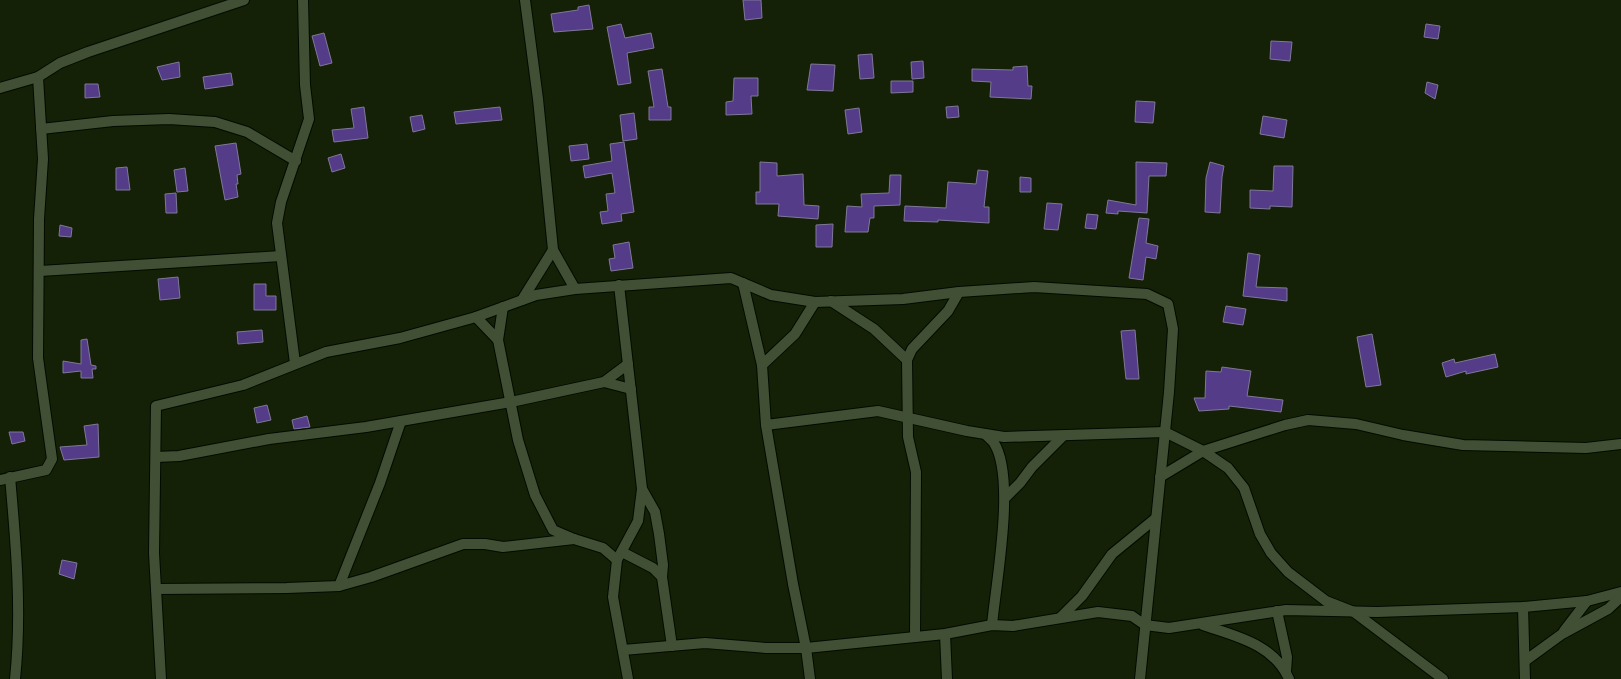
<svg xmlns="http://www.w3.org/2000/svg" width="1621" height="679" viewBox="0 0 1621 679" font-family="Lato,sans-serif">
<style>
.building{fill:#543c88;stroke:#7f7898}
.lines{fill:none;stroke-linecap:round;stroke-linejoin:round}
.street-casing{stroke:#020b00;stroke-width:12}
.street{stroke:#415034;stroke-width:10}
</style>
<rect width="100%" height="100%" fill="#142107"/>
<g class="building">
<path d="M743 0H761L762 18 745 20Z"/>
<path d="M589 5 593 29 554 32 551 14 578 10V7Z"/>
<path d="M621 24 625 38 651 33 654 48 627 53 631 83 618 85 607 27Z"/>
<path d="M1426 24 1440 26 1438 39 1424 37Z"/>
<path d="M324 33 332 63 320 66 312 36Z"/>
<path d="M1271 41 1292 42 1290 61 1270 59Z"/>
<path d="M872 54 874 78 860 79 858 55Z"/>
<path d="M923 61 924 78 912 79 911 62Z"/>
<path d="M179 62 180 77 162 80 157 67Z"/>
<path d="M811 64 835 65 833 91 807 90Z"/>
<path d="M1027 66 1028 86H1032L1031 99 990 97 991 82 972 81V69L1013 70V67Z"/>
<path d="M662 69 668 107H671V120H649V107H654L648 71Z"/>
<path d="M231 73 233 85 205 89 203 77Z"/>
<path d="M734 78H758V96H751L752 114 726 115V102L733 101Z"/>
<path d="M891 81H913V92L891 93Z"/>
<path d="M1427 82 1438 85 1435 99 1425 93Z"/>
<path d="M85 84H98L100 97 85 98Z"/>
<path d="M1136 101 1155 102 1153 123 1135 122Z"/>
<path d="M958 106 959 117 947 118 946 107Z"/>
<path d="M364 107 368 138 334 142 332 130 354 128 351 109Z"/>
<path d="M500 107 502 120 456 124 454 112Z"/>
<path d="M859 108 862 132 848 134 845 110Z"/>
<path d="M634 113 637 139 623 141 620 115Z"/>
<path d="M422 115 425 129 413 132 410 117Z"/>
<path d="M1263 116 1287 120 1284 138 1260 134Z"/>
<path d="M624 142 634 212 621 214 622 221 602 224 600 212 608 211 606 194 615 193 612 173 585 178 583 166 612 161 610 144Z"/>
<path d="M236 143 241 174 237 175 238 184H236L238 197 225 200 215 146Z"/>
<path d="M587 144 589 159 571 161 569 146Z"/>
<path d="M341 154 345 168 332 172 328 158Z"/>
<path d="M760 162 777 163V176L803 174 804 205 819 206 818 219 778 216 779 204H756V192H760Z"/>
<path d="M1136 162 1167 163 1166 176H1149L1147 213 1118 211V214L1106 213 1108 200 1136 205Z"/>
<path d="M1210 162 1224 166 1222 177 1220 213 1205 212 1206 178Z"/>
<path d="M1274 166H1293L1292 207 1270 206V209L1250 208V190L1273 191Z"/>
<path d="M127 167 130 190H116V168Z"/>
<path d="M185 168 188 191 177 192 174 170Z"/>
<path d="M978 170 988 171 984 207H989V223L938 220V222L904 221 905 206 946 208 948 182 976 184Z"/>
<path d="M890 175H901L900 205 874 206V218H870L868 232H845L847 206 862 207 861 194 889 193Z"/>
<path d="M1020 177 1031 178V192H1020Z"/>
<path d="M176 193 177 213H166L165 194Z"/>
<path d="M1047 203 1062 204 1058 230 1044 229Z"/>
<path d="M1087 214 1098 215 1096 229 1085 228Z"/>
<path d="M1139 218 1149 219 1146 243 1158 246 1156 259 1146 257 1143 280 1129 278Z"/>
<path d="M833 224 832 247H816V225Z"/>
<path d="M60 225 72 228 71 237 59 236Z"/>
<path d="M629 242 633 268 611 271 609 259 615 258 613 245Z"/>
<path d="M1248 253 1260 255 1256 287 1287 288V301L1243 296Z"/>
<path d="M178 277 180 298 160 300 158 279Z"/>
<path d="M254 284H266V296H276V310H254Z"/>
<path d="M1226 306 1246 309 1243 325 1223 322Z"/>
<path d="M262 330 263 342 238 344 237 332Z"/>
<path d="M1135 330 1139 379H1126L1121 331Z"/>
<path d="M1372 334 1381 385 1366 387 1357 337Z"/>
<path d="M87 339 91 365 96 366V369H92L93 378H81V371L63 373V361L81 364V340Z"/>
<path d="M1495 354 1498 367 1466 374V371L1446 377 1442 363 1454 359 1455 363Z"/>
<path d="M1222 367 1251 371 1247 396 1283 400 1281 412 1229 406V409L1199 411 1194 398H1205L1206 371 1221 372Z"/>
<path d="M267 405 271 420 257 423 254 408Z"/>
<path d="M307 416 310 427 294 429 292 420Z"/>
<path d="M98 424 99 457 64 460 60 447 87 445 84 426Z"/>
<path d="M9 432H23L25 441 12 444Z"/>
<path d="M62 560 77 563 74 579 59 574Z"/>
</g>
<g class="lines">
<g class="street-casing">
<g id="street">
<path d="M525 0 538 99 553 250 575 289"/>
<path d="M0 88 38 77 60 63 88 52 244 0"/>
<path d="M41 129 113 121 169 119 215 122 247 132 296 161"/>
<path d="M40 271 281 256"/>
<path d="M743 283 762 365 766 425 793 584 806 648 810 679"/>
<path d="M619 285 642 489 638 521 617 560 613 597 628 679"/>
<path d="M522 300 553 250"/>
<path d="M831 301 874 329 907 360"/>
<path d="M503 307 498 340 518 440 535 495 553 530 574 539 603 548 617 560"/>
<path d="M476 317 498 340"/>
<path d="M295 363 277 223 281 202 309 119 305 85 303 0"/>
<path d="M762 365 795 334 815 302"/>
<path d="M604 382 631 389"/>
<path d="M766 425 878 411 967 431 1004 437 1165 432 1203 451 1228 468 1244 488 1260 534 1271 553 1288 572 1326 601 1354 612 1443 679"/>
<path d="M985 434C988 437 992 440 994 443 1016 478 996 582 992 625"/>
<path d="M156 457 179 456 269 439 366 427 511 402 604 382 628 364"/>
<path d="M10 477C16 544 22 612 15 679"/>
<path d="M1160 477 1203 451 1285 425 1308 420 1356 424 1403 435 1463 445 1586 448 1621 444"/>
<path d="M0 480 46 470 52 459 38 358 39 219 43 159 38 77"/>
<path d="M642 489 655 512 659 534 663 565 662 577 672 646"/>
<path d="M1005 498 1020 483 1032 467 1063 436"/>
<path d="M622 552 653 568 662 577"/>
<path d="M339 586 380 483 401 421"/>
<path d="M156 589 287 588 339 586 371 577 463 544H485L503 547 574 539"/>
<path d="M1523 607 1525 679"/>
<path d="M1277 611 1287 657 1286 672"/>
<path d="M1061 617 1082 596 1112 554 1156 518"/>
<path d="M1203 625C1235 636 1274 644 1289 679"/>
<path d="M1564 631 1587 601"/>
<path d="M945 634 947 679"/>
<path d="M915 637 916 472 908 437 907 360 912 349 948 311 959 292"/>
<path d="M623 650 705 643 766 648H806L945 634 992 625 1013 626 1098 612 1132 616 1145 625 1169 628 1286 610 1377 612 1523 607 1587 601 1621 592"/>
<path d="M1525 661 1562 634 1608 609 1621 597"/>
<path d="M161 679 154 553 156 406 243 385 326 352 400 338 476 317 536 295 575 289 731 278 771 295 815 302 903 299 959 292 1034 287 1147 294 1168 304 1173 329 1169 392 1140 679"/>
</g>
</g>
<use href="#street" class="street"/>
</g>
</svg>
